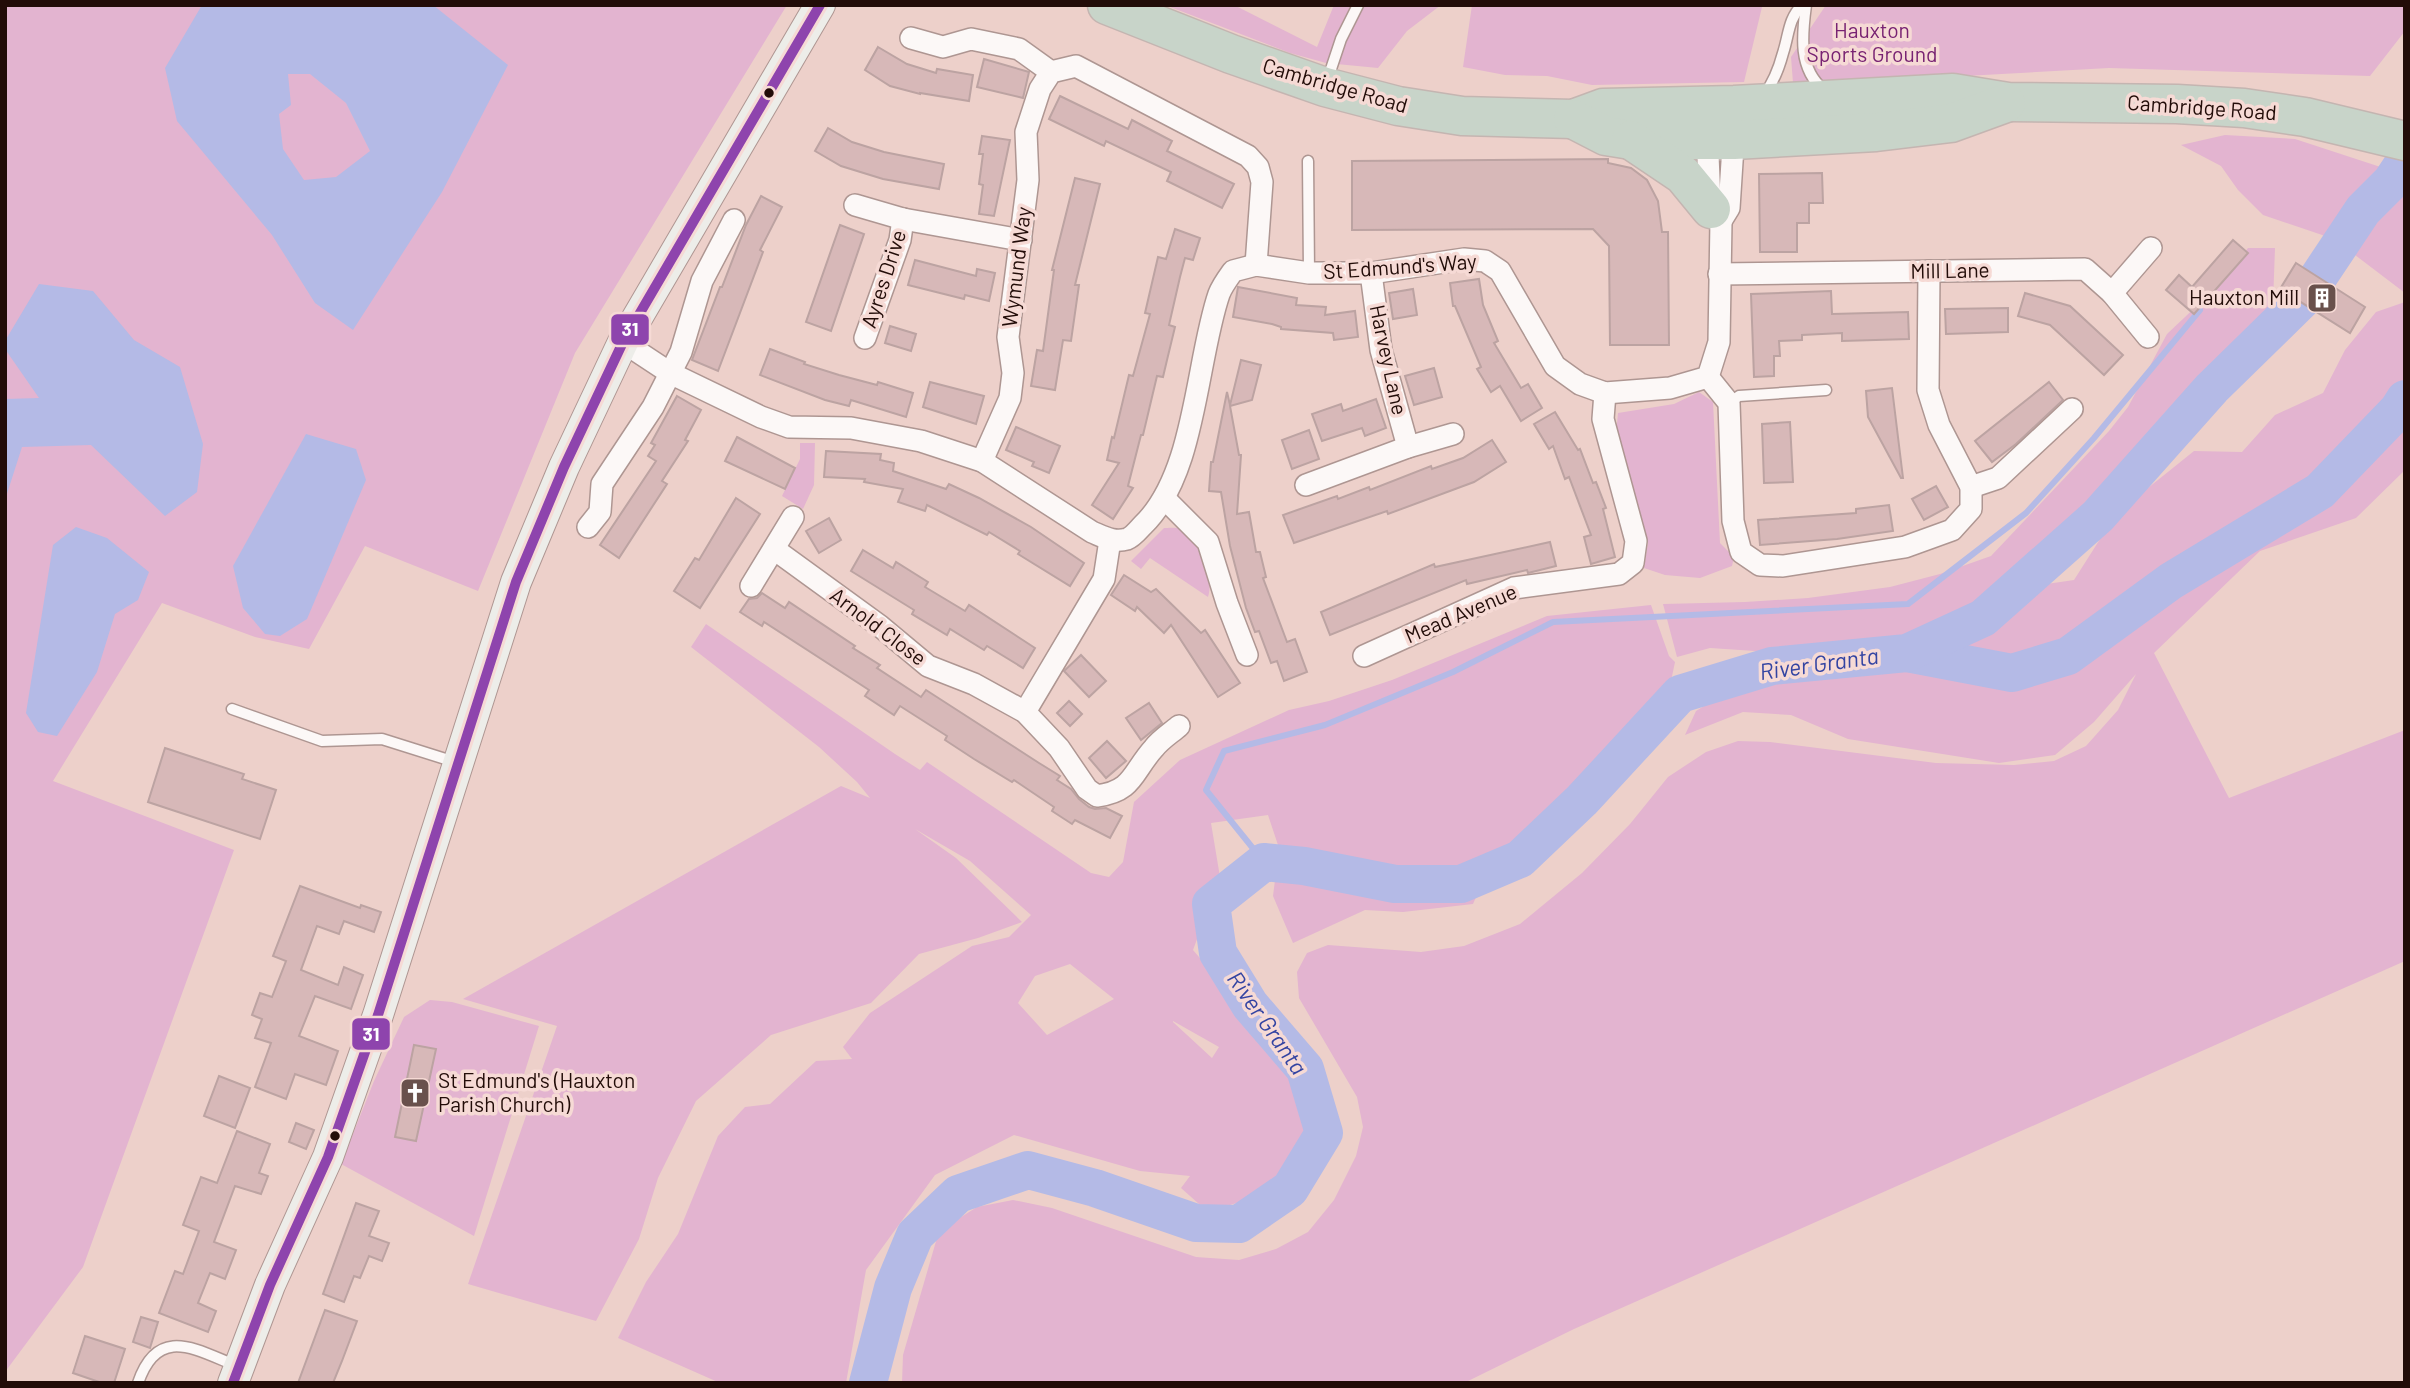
<svg xmlns="http://www.w3.org/2000/svg" width="2410" height="1388" viewBox="0 0 2410 1388" font-family="Barlow,sans-serif">
<style>
.green{fill:#e3b4d0;fill-rule:evenodd}
.water{fill:#b4bae6;fill-rule:evenodd}
.lines{fill:none;stroke-linecap:round;stroke-linejoin:round}
.stream{stroke:#b4bae6;stroke-width:6}
.river{stroke:#b4bae6;stroke-width:38}
.building{fill:#d7b8b8;stroke:#bca3a2;stroke-width:2}
.lane-casing{stroke:#ae9692;stroke-width:13}
.street-casing{stroke:#ae9692;stroke-width:24}
.secondary-casing{stroke:#ae9692;stroke-width:32}
.highway-casing{stroke:#c4b5b1;stroke-width:41}
.lane{stroke:#fcf8f7;stroke-width:10}
.street{stroke:#fcf8f7;stroke-width:21}
.secondary{stroke:#edede9;stroke-width:30}
.highway{stroke:#c8d4c9;stroke-width:38}
.bus-1-casing{stroke:#f6dad5;stroke-width:16}
.bus-1{stroke:#8e44ad;stroke-width:10}
.bus-dot{fill:#220c08;stroke:#f6dad5;stroke-width:2.5}
.labels{text-anchor:middle;stroke-width:7;stroke-linejoin:round;paint-order:stroke}
.park-label{font-size:21px;fill:#782272;stroke:#f6dad5}
.street-label{font-size:21px;fill:#220c08;stroke:#f6dad5}
.poi-label{font-size:21px;fill:#220c08;stroke:#f6dad5;text-anchor:end}
.water-label{font-size:23px;font-style:italic;fill:#3344a2;stroke:#f6dad5}
.line-badge{stroke:#f6dad5;stroke-width:2.5}
.badge-label{font-size:19px;text-anchor:middle;font-weight:bold;fill:#fff}
</style>
<rect width="100%" height="100%" fill="#edd0ca"/>
<g class="green">
<path d="M5 5H787L575 353 478 591 365 546 309 649 255 637 162 603 53 781 234 850 83 1267 5 1372Z"/>
<path d="M1165 5H1234L1317 47 1334 5H1441L1407 31 1378 68 1326 63 1290 53Z"/>
<path d="M1472 5H1762V7L1744 82 1592 85 1547 76 1505 75 1463 67Z"/>
<path d="M1826 5H2405V31L2370 76 2109 68 1855 82 1793 83 1791 57Z"/>
<path d="M2225 135 2295 139 2405 175V293L2334 239 2263 215 2238 190 2221 166 2181 145Z"/>
<path d="M2248 248H2275L2273 303 2285 338 2229 368 2208 419 2109 487 2086 513 2044 551 2033 586 2074 580 2102 536 2138 496 2194 451 2242 452 2275 415 2323 393 2345 350 2376 312 2405 302V470L2356 518 2260 551 2154 653 2229 798 2405 730V961L1574 1329 1464 1383H902L903 1355 939 1231 977 1207 1013 1200 1052 1208 1196 1257 1239 1260 1276 1249 1308 1232 1334 1200 1356 1156 1363 1127 1357 1097 1299 998 1297 972 1307 953 1328 945 1421 952 1464 946 1520 924 1582 873 1630 824 1668 777 1706 752 1738 741 1770 742 1936 763 2014 765 2054 761 2086 746 2118 710 2136 674 2094 722 2055 755 1999 763 1848 739 1791 715 1743 712 1685 735 1696 711 1753 676 1770 652 1710 648 1677 657 1663 604 1745 602 1808 598 1890 587 1940 574 1991 556 2109 431 2128 407 2167 334 2221 283Z"/>
<path d="M1699 392 1713 402 1720 543 1734 557 1732 566 1700 578 1665 575 1644 568 1648 543 1616 434 1618 413 1674 404Z"/>
<path d="M800 443H815L814 485 803 509 782 496 800 459Z"/>
<path d="M1164 528C1168 528 1176 527 1181 529 1200 536 1215 579 1208 597L1150 558 1141 569 1131 561Z"/>
<path d="M1651 605 1669 656 1675 662 1667 700 1555 819 1488 870 1473 904 1403 912 1365 910 1293 943 1273 896 1279 848 1268 815 1211 823 1220 877 1193 950 1283 1055 1304 1095 1312 1124 1274 1191 1208 1212 1181 1188 1190 1176 1140 1171 1014 1135 935 1175 866 1270 846 1383H720L618 1338 646 1282 678 1234 718 1136 745 1107 770 1104 816 1061 852 1059 843 1047 870 1013 972 946 1009 937 1031 915 970 861 915 829 956 858 1022 922 978 938 919 954 871 1003 771 1035 696 1101 658 1178 639 1239 596 1321 468 1284 557 1026 463 999 841 786 870 798 857 782 819 747 691 647 706 624 895 754 920 770 927 762 1091 873 1109 877 1123 862 1134 802 1180 760 1289 710 1329 701 1392 680 1547 616ZM1070 964 1114 999 1047 1035 1018 1003 1035 976ZM1173 1021 1219 1047 1212 1058 1173 1022Z"/>
<path d="M430 1000 452 1002 539 1026 474 1236 341 1164 374 1081 404 1017Z"/>
</g>
<g class="water">
<path d="M202 5H433L508 65 442 192 353 330 315 303 272 235 177 121 165 68ZM288 74H310L346 103 370 151 336 177 304 180 283 149 279 114 291 105Z"/>
<path d="M39 284 93 291 134 340 180 367 203 444 197 492 165 516 91 445 22 447 5 500V399L39 398 5 349V341Z"/>
<path d="M306 434 356 449 366 480 307 619 280 636 265 634 243 608 233 566Z"/>
<path d="M76 527 107 538 149 572 138 600 115 614 97 672 57 736 38 732 26 713 53 545Z"/>
</g>
<g class="lines">
<path class="stream" d="M1264 862 1206 790 1224 751 1325 725 1453 672 1553 622 1908 604 2026 513 2094 438 2200 310"/>
<g class="river">
<path d="M1907 653 2012 673 2068 656 2171 581 2320 491 2398 410 2405 399"/>
<path d="M868 1383 893 1288 915 1235 958 1194 1028 1170 1095 1188 1196 1223 1239 1224 1290 1189 1324 1133 1305 1069 1250 1005 1218 953 1211 904 1264 862 1304 866 1395 884H1461L1520 859 1582 800 1680 694 1772 666 1907 653 1983 618 2098 516 2212 388 2305 297 2363 210 2391 182 2405 161"/>
</g>
</g>
<g class="building">
<path d="M878 47 907 64 936 73 937 69 973 75 969 101 920 93V94L890 86 865 70Z"/>
<path d="M984 59 1029 72 1023 98 977 87Z"/>
<path d="M1060 96 1128 129 1132 120 1172 141 1167 151 1234 184 1222 208 1167 181 1171 172 1106 141 1104 146 1049 119Z"/>
<path d="M828 128 852 142 884 152 944 164 939 189 883 179 841 166 815 151Z"/>
<path d="M982 136 1010 140 994 216 979 214 983 185 979 184 983 154H979Z"/>
<path d="M1608 159V163L1631 168 1647 180 1658 201 1662 232H1668L1669 345H1610L1609 246 1593 229 1352 230V161Z"/>
<path d="M1822 173 1823 203H1809V223H1797V252H1760L1759 174Z"/>
<path d="M1075 178 1100 184 1075 285H1079L1071 341 1063 340 1055 390 1031 386 1037 350 1043 351 1054 270H1052Z"/>
<path d="M761 196 782 207 760 250 763 252 718 371 692 360 720 287H722L746 225Z"/>
<path d="M840 225 864 234 831 331 806 322Z"/>
<path d="M1175 229 1200 238 1193 260 1185 258 1180 277 1169 325 1175 327 1167 360 1163 377 1157 376 1143 435H1141L1128 486 1133 488 1113 519 1092 505 1119 463 1107 460 1112 437 1114 438 1129 375 1133 376 1139 354 1150 314 1145 313 1158 257 1166 259Z"/>
<path d="M2233 240 2248 253 2194 314 2166 290 2179 275 2192 287Z"/>
<path d="M915 260 976 276 977 269 995 273 989 301 965 295 964 299 908 285Z"/>
<path d="M2296 263 2365 307 2350 333 2280 289Z"/>
<path d="M1479 279 1483 305 1498 341 1494 343 1521 388 1528 384 1542 408 1521 421 1500 386 1491 392 1477 369 1481 367 1455 306H1453L1450 283Z"/>
<path d="M1238 287 1297 298 1296 305 1326 307 1325 315 1355 311 1358 337 1334 340 1333 333 1281 329V327L1272 324 1233 317Z"/>
<path d="M1413 289 1417 315 1393 319 1389 293Z"/>
<path d="M1831 291 1832 314 1908 312 1909 339 1842 341V333L1802 335V340L1779 341 1780 356H1774V376L1754 377 1751 294Z"/>
<path d="M2025 293 2070 306 2123 355 2104 375 2050 325 2018 316Z"/>
<path d="M2008 308V332L1946 334 1945 309Z"/>
<path d="M890 326 916 334 911 351 885 343Z"/>
<path d="M770 349 805 362 804 364 839 375 877 385 878 382 913 393 906 417 851 400 849 406 825 400 760 375Z"/>
<path d="M1241 360 1261 365 1252 400 1230 406 1239 455H1241L1237 514 1249 512 1256 552H1260L1266 577 1263 578 1287 642 1295 639 1307 672 1284 681 1277 661 1271 663 1259 631 1255 632 1246 608 1230 546 1221 492 1209 491 1211 462H1213L1227 392 1230 405Z"/>
<path d="M1434 368 1442 397 1414 405 1405 376Z"/>
<path d="M930 382 984 396 976 424 923 407Z"/>
<path d="M2049 382 2063 400 2016 444 1992 462 1975 441Z"/>
<path d="M1892 388 1903 478H1901L1868 417 1866 391Z"/>
<path d="M677 396 701 410 685 440 688 441 662 481 667 484 619 558 600 545 656 461 648 456 655 445 651 443Z"/>
<path d="M1376 399 1386 428 1365 436 1362 428 1322 441 1312 414 1341 404 1343 411Z"/>
<path d="M1555 412 1578 450 1580 449 1593 483 1596 482 1606 508 1603 509 1615 557 1591 564 1584 537 1591 535 1569 477 1565 479 1553 446 1549 449 1534 424Z"/>
<path d="M1790 422 1793 482 1764 483 1762 424Z"/>
<path d="M1016 427 1060 446 1049 473 1032 466 1034 462 1006 450Z"/>
<path d="M1309 430 1319 459 1292 469 1282 440Z"/>
<path d="M737 437 795 468 785 489 725 461Z"/>
<path d="M1492 440 1506 462 1474 482 1388 514 1387 511 1294 543 1283 515 1337 496 1338 499 1369 487 1370 490 1431 466 1432 469 1463 458Z"/>
<path d="M826 451 881 454 880 460 894 463 893 471 946 489 949 484 979 498 1031 527 1084 563 1070 586 1018 554 1020 551 989 532 987 535 927 505 925 511 898 502 903 489 864 482 865 479 824 477Z"/>
<path d="M1936 486 1948 507 1924 520 1912 499Z"/>
<path d="M736 498 760 514 700 608 674 591 695 558 699 560Z"/>
<path d="M1889 505 1893 531 1837 539 1760 545 1758 520 1856 513V509Z"/>
<path d="M829 518 841 540 819 553 806 531Z"/>
<path d="M1550 542 1556 566 1528 573 1527 570 1467 584 1466 580 1330 635 1321 612 1434 564 1435 567Z"/>
<path d="M863 550 893 568 896 562 928 582 925 587 965 611 969 605 1035 648 1023 668 987 646 984 650 950 629 947 635 912 614 914 610 851 571Z"/>
<path d="M1124 575 1151 592 1156 589 1201 633 1205 630 1240 683 1218 697 1171 625 1164 633 1137 607 1135 611 1111 595Z"/>
<path d="M762 593 785 608 789 602 855 646 853 648 880 665 877 668 921 697 926 690 1039 763 1060 776 1057 780 1071 789 1079 799 1089 807 1095 809 1106 808 1122 816 1110 838 1075 820 1072 824 1052 811 1054 807 1014 780 1012 782 974 759 945 740 947 736 900 706 894 715 865 696 869 690 764 622 762 626 740 612 749 599 757 598Z"/>
<path d="M1081 655 1106 681 1089 697 1064 671Z"/>
<path d="M1069 701 1082 714 1070 726 1057 713Z"/>
<path d="M1149 703 1162 723 1141 740 1126 718Z"/>
<path d="M1107 741 1126 761 1106 778 1089 758Z"/>
<path d="M165 748 244 774 242 779 276 790 260 839 148 802Z"/>
<path d="M300 886 360 908 361 905 381 912 374 932 344 921 339 934 317 926 301 970 338 985 344 967 363 975 351 1009 315 996 299 1036 338 1051 326 1085 295 1074 286 1099 255 1087 271 1043 255 1038 262 1019 252 1015 260 993 272 997 286 961 273 956Z"/>
<path d="M414 1045 436 1049 416 1141 395 1137Z"/>
<path d="M219 1076 250 1088 235 1128 204 1116Z"/>
<path d="M296 1123 314 1130 306 1149 289 1142Z"/>
<path d="M237 1131 270 1144 259 1173 268 1176 261 1194 235 1186 214 1242 236 1250 225 1279 210 1273 198 1303 216 1311 208 1332 159 1313 175 1271 183 1274 199 1231 183 1225 201 1177 217 1183Z"/>
<path d="M356 1203 379 1211 369 1236 389 1243 382 1261 369 1256 360 1278 354 1276 344 1302 323 1294Z"/>
<path d="M325 1310 357 1321 342 1361 333 1383H298Z"/>
<path d="M141 1317 158 1322 150 1348 133 1342Z"/>
<path d="M85 1336 125 1349 114 1383H102L73 1373Z"/>
</g>
<g class="lines">
<g class="lane-casing">
<g id="lane">
<path d="M1806 5C1802 35 1798 69 1824 90"/>
<path d="M1327 81 1341 39 1358 5"/>
<path d="M1764 95C1773 83 1779 68 1783 53 1789 35 1788 19 1802 5"/>
<path d="M1308 161 1309 273"/>
<path d="M1729 403 1739 396 1826 390"/>
<path d="M232 709 322 741 382 739 455 762"/>
<path d="M138 1383C158 1324 196 1350 237 1366"/>
</g>
</g>
<g class="street-casing">
<g id="street">
<path d="M911 38 943 47 971 39 1019 49 1051 72"/>
<path d="M1707 132 1710 202"/>
<path d="M855 205 903 219 1021 240"/>
<path d="M1721 221 1729 208 1734 131"/>
<path d="M1371 273 1381 350 1408 447"/>
<path d="M1719 274 2085 269 2112 293 2151 248"/>
<path d="M2112 293 2148 337"/>
<path d="M865 338 900 240 903 219"/>
<path d="M623 342 670 373 761 417 789 427 851 428 921 441 982 461 1092 532C1104 537 1114 543 1127 539 1133 537 1139 529 1143 525 1196 474 1196 361 1219 294 1222 286 1228 278 1233 271L1256 265 1309 273H1371L1464 259 1485 261 1500 271 1555 366 1580 384 1605 393 1670 388 1708 377 1719 342 1721 221"/>
<path d="M1708 377 1729 403 1733 521 1741 552 1760 565 1783 566 1905 547 1952 530 1971 509V487L1939 425 1928 390 1929 271"/>
<path d="M982 461 1010 398 1013 373 1008 337 1028 180 1026 132 1040 89 1051 72 1076 66 1248 156 1258 167 1262 182 1256 265"/>
<path d="M1306 485 1408 447 1453 434"/>
<path d="M1971 487 1998 478 2072 409"/>
<path d="M1164 498 1208 542 1227 603 1247 655"/>
<path d="M588 527 600 512 602 484 653 407 681 352 702 281 734 220"/>
<path d="M774 549 880 626 928 666 974 684 1025 712 1059 748 1087 789 1097 796C1134 791 1132 772 1154 748 1161 739 1171 733 1179 726"/>
<path d="M751 586 793 517"/>
<path d="M1364 656 1514 588 1619 574 1633 563 1636 541 1603 419 1605 393"/>
<path d="M1025 712 1104 579 1110 540"/>
</g>
</g>
<g class="secondary-casing">
<path id="secondary" d="M233 1383 270 1285 328 1157 378 1015 516 582 564 467 623 342 820 5"/>
</g>
<g class="highway-casing">
<g id="highway">
<path d="M1107 5 1231 54 1325 87 1398 106 1462 116 1573 119 1603 108 1734 105 1953 93 2008 102 2177 104 2244 108 2305 117 2405 141"/>
<path d="M1573 119 1606 136 1631 140H1734L1876 132 1951 123 2006 103"/>
<path d="M1631 140 1683 175 1711 209"/>
</g>
</g>
<use href="#lane" class="lane"/>
<use href="#street" class="street"/>
<use href="#secondary" class="secondary"/>
<use href="#highway" class="highway"/>
<g class="bus-1-casing">
<path id="bus-1" d="M233 1383 270 1285 328 1157 378 1015 516 582 564 467 623 342 820 5"/>
</g>
<use href="#bus-1" class="bus-1"/>
</g>
<defs>
<g id="building-square" transform="scale(1.575)"><rect x="-9" y="-9" width="18" height="18" rx="4" fill="#69514c" stroke="#f6dad5"/><path d="M-4-6H4V6H1V3H-1V6H-4ZM-2.5-4.3h1.7v1.8h-1.7ZM.8-4.3h1.7v1.8H.8ZM-2.5-1h1.7V.8h-1.7ZM.8-1h1.7V.8H.8Z" fill="#fff"/></g>
<g id="church-square" transform="scale(1.575)"><rect x="-9" y="-9" width="18" height="18" rx="4" fill="#69514c" stroke="#f6dad5"/><path d="M-1.2-6h2.4v3.5h3.3v2.4h-3.3V6h-2.4V-.1h-3.3v-2.4h3.3Z" fill="#fff"/></g>
</defs>
<g fill-rule="evenodd">
<use href="#building-square" x="2322" y="298"/>
<use href="#church-square" x="415" y="1093"/>
</g>
<g class="bus-dot">
<circle cx="769" cy="93" r="6"/>
<circle cx="335" cy="1136" r="6"/>
</g>
<g class="labels">
<g class="park-label">
<text x="1872" y="38">Hauxton<tspan x="1872" dy="24">Sports Ground</tspan></text>
</g>
<g class="street-label">
<text transform="translate(1335 86) rotate(16)" y="7">Cambridge Road</text>
<text transform="translate(2202 108) rotate(4)" y="7">Cambridge Road</text>
<text transform="translate(1017 267) rotate(-83)" y="7">Wymund Way</text>
<text transform="translate(1400 267) rotate(-4)" y="7">St Edmund's Way</text>
<text transform="translate(1950 271) rotate(-1)" y="7">Mill Lane</text>
<text transform="translate(884 279) rotate(-72)" y="7">Ayres Drive</text>
<text transform="translate(1388 360) rotate(78)" y="7">Harvey Lane</text>
<text transform="translate(1461 614) rotate(-23)" y="7">Mead Avenue</text>
<text transform="translate(878 627) rotate(37)" y="7">Arnold Close</text>
</g>
<g class="poi-label">
<text x="2299" y="305">Hauxton Mill</text>
<text x="438" y="1088" text-anchor="start">St Edmund's (Hauxton<tspan x="438" dy="24">Parish Church)</tspan></text>
</g>
<g class="water-label">
<text transform="translate(1819 664) rotate(-8)" y="8">River Granta</text>
<text transform="translate(1267 1023) rotate(55)" y="8">River Granta</text>
</g>
</g>
<g class="line-badge">
<rect x="610" y="313" width="40" height="33" rx="7" fill="#8e44ad"/>
<rect x="351" y="1017" width="40" height="34" rx="7" fill="#8e44ad"/>
</g>
<g class="badge-label">
<text x="630" y="336">31</text>
<text x="371" y="1041">31</text>
</g>
<rect width="2410" height="1388" fill="none" stroke="#220c08" stroke-width="14"/>
</svg>
